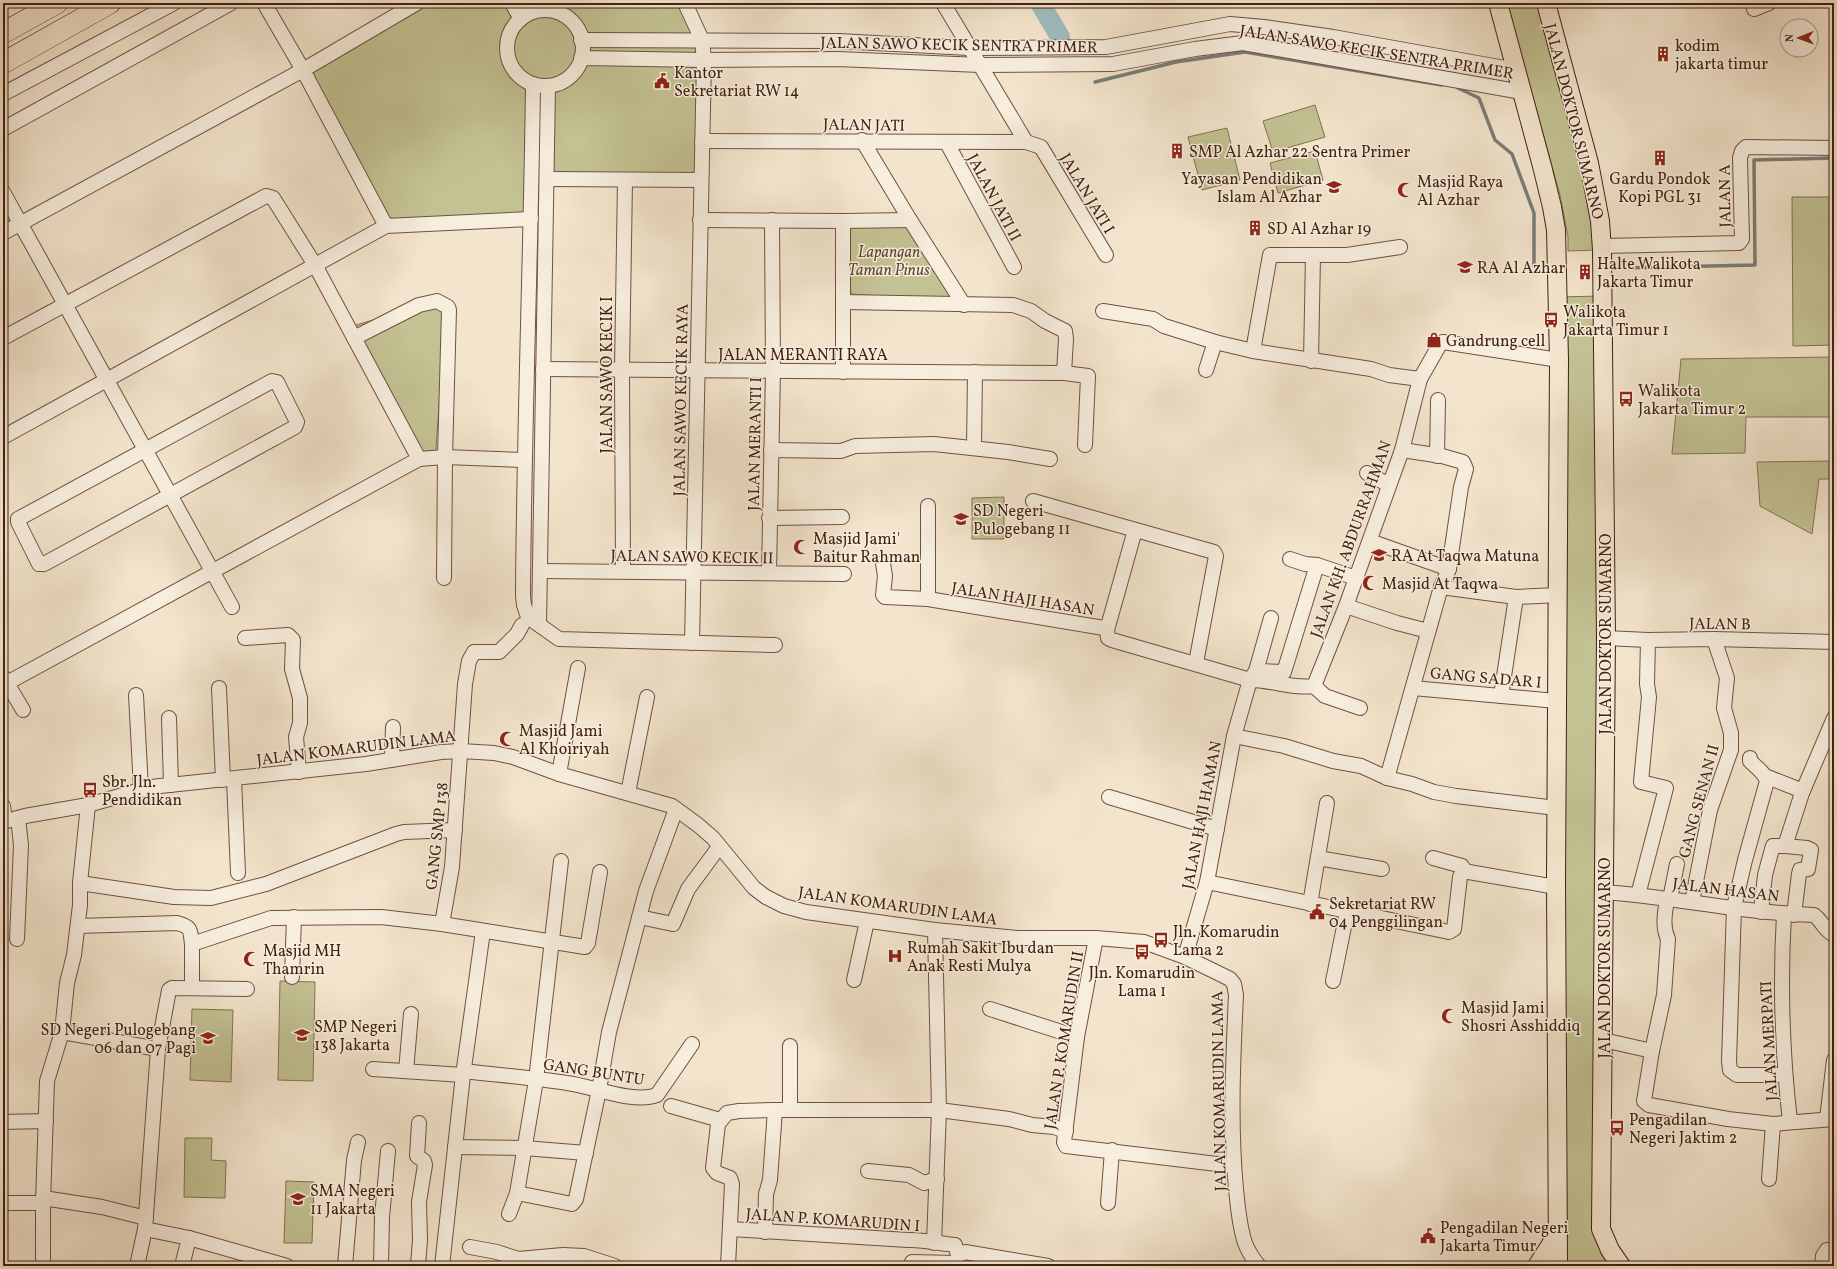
<svg xmlns="http://www.w3.org/2000/svg" width="1837" height="1269" viewBox="0 0 1837 1269" font-family="Vollkorn,serif">
<style>
.green{fill:#c3c293;stroke:#847152}
.lines{fill:none;stroke-linecap:round;stroke-linejoin:round}
.stream{stroke:#797e7a;stroke-width:3.5}
.river{stroke:#9dbdbf;stroke-width:20}
.minor-casing{stroke:#705141;stroke-width:16}
.major-casing{stroke:#442012;stroke-width:20}
.highway-casing{stroke:#442012;stroke-width:22}
.minor{stroke:#f7eede;stroke-width:14}
.major{stroke:#f3e5cd;stroke-width:18}
.highway{stroke:#f3e5cd;stroke-width:21}
.labels{text-anchor:middle;stroke-width:3;stroke-linejoin:round;paint-order:stroke}
.street-label{font-size:16px;fill:#442012;stroke:#f7eede}
.poi-label{font-size:16px;fill:#442012;stroke:#f7eede;text-anchor:start}
.park-label{font-size:16px;font-style:italic;fill:#644832;stroke:#f7eede}
</style>
<rect width="100%" height="100%" fill="#f3e5cd"/>
<filter id="stains"><feTurbulence type="fractalNoise" baseFrequency=".005" numOctaves="4"/><feColorMatrix values="0 0 0 0 .2 0 0 0 0 .09 0 0 0 0 .02 0 0 0 .5 -.17"/></filter>
<radialGradient id="worn" r=".72"><stop offset=".6" stop-color="#630" stop-opacity="0"/><stop offset="1" stop-color="#630" stop-opacity=".3"/></radialGradient>
<g class="green">
<path d="M417 3H684L699 33 701 180H532L531 219 386 226 303 70Z"/>
<path d="M1507 3H1544L1570 89 1598 250 1568 251V237L1560 195Z"/>
<path d="M1315 105 1325 137 1273 152 1263 121Z"/>
<path d="M1227 128 1240 180 1202 190 1188 137Z"/>
<path d="M1315 151 1323 180 1278 193 1270 163Z"/>
<path d="M1792 197H1834V345L1793 346Z"/>
<path d="M908 221 963 303 851 294 846 225Z"/>
<path d="M1603 296 1601 1229 1622 1266H1537L1558 1232 1556 297Z"/>
<path d="M420 306 446 307 436 449 428 462 353 326Z"/>
<path d="M1834 357V417H1746L1745 453 1672 454 1681 359Z"/>
<path d="M1834 461V479H1819L1812 534 1760 506 1757 462Z"/>
<path d="M1004 497V539H972V498Z"/>
<path d="M280 981 315 982 313 1081 278 1080Z"/>
<path d="M192 1009 233 1010 231 1082 190 1080Z"/>
<path d="M185 1138H212L211 1160 226 1161 225 1198 184 1197Z"/>
<path d="M286 1181 314 1182 312 1243H284Z"/>
</g>
<g class="lines">
<g class="stream">
<path d="M1095 82 1176 62 1245 52 1442 85"/>
<path d="M1458 88 1479 98 1495 140 1512 154 1534 213V266"/>
<path d="M1620 268 1755 265 1754 160 1834 158"/>
</g>
<path class="river" d="M1040 3 1060 37"/>
<g class="minor-casing">
<g id="minor">
<path d="M264 3 303 70 386 226 531 219"/>
<path d="M512 3 521 19"/>
<path d="M685 3 702 40 704 60 692 643"/>
<path d="M943 3 1026 142"/>
<path d="M1754 9 1769 3"/>
<circle cx="545" cy="48" r="38"/>
<path d="M581 40 838 41 969 48 1106 47 1230 24 1264 27 1333 37 1516 70"/>
<path d="M581 58 704 60 838 59 980 65 1113 64 1195 49 1243 43 1522 92"/>
<path d="M533 84C531 255 524 425 523 596L524 605 528 617 559 639 775 645"/>
<path d="M3 94 174 3"/>
<path d="M3 129 231 3"/>
<path d="M862 140 910 220 964 305"/>
<path d="M702 141 1026 142 1041 147 1106 255"/>
<path d="M947 143 1014 267"/>
<path d="M547 179 701 180"/>
<path d="M3 192 232 607"/>
<path d="M700 220 843 221 910 220"/>
<path d="M843 221V372"/>
<path d="M3 233 303 70 417 3"/>
<path d="M1602 246 1739 243 1742 239 1740 158 1742 151 1746 147 1834 148"/>
<path d="M843 302 1013 305 1031 311 1045 321 1065 331 1066 339 1064 373"/>
<path d="M1103 311 1153 319 1164 326 1215 342 1253 351 1371 369 1389 375 1420 379"/>
<path d="M3 338 266 196 273 198 315 265 419 459 445 457 524 460"/>
<path d="M354 338 419 305 437 301 448 307 449 310 445 457 444 578"/>
<path d="M1253 351 1270 255H1347L1400 247"/>
<path d="M1311 361 1313 255"/>
<path d="M543 369 1064 373 1088 376 1085 445"/>
<path d="M1206 370 1215 342"/>
<path d="M272 381 277 382 297 422 295 427 44 564H39L18 522V519Z"/>
<path d="M3 437 386 226"/>
<path d="M974 448 975 372"/>
<path d="M771 450 841 451 855 446 934 444 1008 452 1050 459"/>
<path d="M1437 456 1438 400"/>
<path d="M1367 473 1389 485"/>
<path d="M1033 501 1214 552 1216 556 1196 663"/>
<path d="M928 506V599"/>
<path d="M769 518 842 517"/>
<path d="M1370 541 1449 569"/>
<path d="M1290 559 1305 564 1317 565 1356 578"/>
<path d="M883 563 885 576 883 595 885 597 928 599 1104 628 1107 630 1108 638 1112 640 1250 680C1272 680 1292 689 1314 686L1346 606 1402 450 1420 379 1440 344 1443 342 1559 360"/>
<path d="M540 571 844 574"/>
<path d="M623 571 622 370 625 180"/>
<path d="M769 573 773 371 772 220"/>
<path d="M1441 587 1516 597 1558 595"/>
<path d="M1346 606 1397 623 1428 631"/>
<path d="M539 625 548 86"/>
<path d="M1107 630 1135 530"/>
<path d="M245 638 288 635 293 640 292 669 300 698V723L296 737 299 772"/>
<path d="M1606 638 1648 640 1714 639 1834 642"/>
<path d="M1256 671 1284 672 1317 565"/>
<path d="M3 677 7 683 419 459"/>
<path d="M7 683 23 710"/>
<path d="M1314 686 1325 696 1360 708"/>
<path d="M219 688 223 780"/>
<path d="M1413 688 1556 701"/>
<path d="M136 695 141 789"/>
<path d="M1501 696 1516 597"/>
<path d="M169 718 171 785"/>
<path d="M1234 736 1284 746 1333 761 1361 766 1387 778 1412 784 1434 792 1456 796 1556 808"/>
<path d="M1750 758V761C1757 768 1764 772 1767 781L1745 860 1734 907 1729 1061 1730 1070 1737 1075H1785"/>
<path d="M392 760 393 727"/>
<path d="M559 774 578 668"/>
<path d="M1765 776 1803 791"/>
<path d="M1387 778 1441 587 1449 569 1450 561 1461 487 1466 469 1463 462 1442 456 1402 450"/>
<path d="M234 779 238 873"/>
<path d="M628 793 647 697"/>
<path d="M1109 797 1217 829"/>
<path d="M3 806 5 821"/>
<path d="M3 822 25 816 88 805 151 787 366 764 441 752 461 751 494 753 513 757 559 774 672 806 698 825 713 838 754 888 766 897 784 906 806 912 935 930 1018 938H1096L1144 942 1185 957 1222 975 1230 979 1234 984 1236 995C1233 1059 1230 1124 1236 1189 1238 1207 1239 1225 1245 1243 1248 1251 1253 1259 1259 1266"/>
<path d="M1785 846 1807 848 1811 850 1808 869 1800 870 1799 874 1794 915"/>
<path d="M1318 858 1382 869"/>
<path d="M1433 858 1462 866 1465 871"/>
<path d="M1207 882 1449 932 1454 929 1460 877 1463 871 1556 887"/>
<path d="M80 883 174 897 211 898 266 884 396 834 404 832 455 830"/>
<path d="M1604 892C1674 897 1743 913 1814 915 1822 921 1825 931 1834 935"/>
<path d="M1638 895 1666 788 1641 782 1649 697 1647 684 1648 640"/>
<path d="M1670 899 1677 864"/>
<path d="M1692 902 1710 810 1731 750V733L1724 708 1727 678 1714 639"/>
<path d="M1310 904 1327 803"/>
<path d="M1761 912 1765 875 1772 849 1773 846H1785L1802 793 1834 718"/>
<path d="M1784 914C1780 983 1782 1052 1790 1121"/>
<path d="M639 917 673 924 688 889 719 847"/>
<path d="M442 924 452 867 465 684 469 661 474 652H499L517 634 522 625"/>
<path d="M78 926 177 923C192 927 190 930 192 944L271 918 381 917 442 924 585 947 588 943 600 872"/>
<path d="M1096 938 1077 1037 1064 1142 1066 1146 1234 1166"/>
<path d="M17 939 21 845 18 818"/>
<path d="M192 944V988"/>
<path d="M1185 957 1207 882 1234 736 1250 680 1256 671 1271 618"/>
<path d="M292 977 294 917"/>
<path d="M854 980 867 921"/>
<path d="M1333 981 1347 912"/>
<path d="M990 1009 1077 1037"/>
<path d="M62 1032 158 1049"/>
<path d="M1603 1040 1652 1051 1664 995 1668 939C1662 926 1665 913 1667 899"/>
<path d="M1652 1051 1644 1101 1649 1105 1728 1119 1773 1124 1834 1119"/>
<path d="M373 1069 463 1075"/>
<path d="M406 1071 411 1014"/>
<path d="M464 1071C498 1075 533 1078 567 1083 592 1086 633 1104 657 1095L692 1044"/>
<path d="M671 1106 720 1120"/>
<path d="M790 1110V1046"/>
<path d="M1827 1119 1834 1060"/>
<path d="M3 1122 46 1121"/>
<path d="M455 1147 524 1148 586 1153"/>
<path d="M868 1171 909 1175 924 1183 937 1179"/>
<path d="M1769 1179 1773 1124"/>
<path d="M517 1193 572 1204 576 1199 599 1090 609 1032 646 891 676 809"/>
<path d="M43 1198 102 1207 146 1218"/>
<path d="M3 1203H43"/>
<path d="M1108 1203 1112 1150"/>
<path d="M509 1214 517 1193 536 1080 561 861"/>
<path d="M145 1229 189 1238 287 1266"/>
<path d="M730 1229 908 1240C922 1239 941 1244 955 1245L958 1255"/>
<path d="M765 1232 766 1194 770 1180 775 1110"/>
<path d="M934 1243 939 1110 935 930"/>
<path d="M470 1247 497 1252 518 1259 563 1255 584 1256 615 1266"/>
<path d="M958 1255 965 1252 1048 1266"/>
<path d="M912 1262 955 1263"/>
<path d="M43 1266V1203L47 1081 62 1032 67 983 74 955 80 905V883L88 805"/>
<path d="M137 1266 145 1229 158 1049 169 990 172 988 247 989"/>
<path d="M182 1266 189 1238"/>
<path d="M345 1266 354 1160 358 1142"/>
<path d="M381 1266 382 1217 388 1151"/>
<path d="M418 1266 420 1240 419 1202 425 1165 424 1161 417 1156 419 1123"/>
<path d="M442 1266 463 1075 483 931"/>
<path d="M728 1266 732 1184 730 1178 717 1173 713 1168 718 1124 727 1113 739 1111 775 1110H939L1009 1119 1032 1125 1054 1127 1066 1131"/>
<path d="M1822 1266 1823 1256 1827 1250H1834"/>
</g>
</g>
<g class="major-casing">
<g id="major">
<path d="M1498 3 1542 166 1552 207 1556 230 1559 360 1556 883 1558 1266"/>
<path d="M1546 3 1589 163 1600 221 1602 250 1606 638 1601 1229 1610 1250 1621 1266"/>
<path d="M1537 1266 1558 1233"/>
</g>
</g>
<g class="highway-casing">
<g id="highway">
<path d="M3 33 57 3"/>
<path d="M3 63 110 3"/>
</g>
</g>
<use href="#minor" class="minor"/>
<use href="#major" class="major"/>
<use href="#highway" class="highway"/>
</g>
<defs>
<g id="building-bare" transform="scale(1.2)"><path d="M-4-6H4V6H1V3H-1V6H-4ZM-2.5-4.3h1.7v1.8h-1.7ZM.8-4.3h1.7v1.8H.8ZM-2.5-1h1.7V.8h-1.7ZM.8-1h1.7V.8H.8Z" fill="#8f2418" stroke="#f7eede" stroke-width="2.5" paint-order="stroke"/></g>
<g id="civic-bare" transform="scale(1.2)"><path d="M-.6-6.5H3V-4.5H.6V-3L4-1V1h2V6H-6V1h2V-1L-.6-3ZM-1.2 2.5V6h2.4V2.5Z" fill="#8f2418" stroke="#f7eede" stroke-width="2.5" paint-order="stroke"/></g>
<g id="school-bare" transform="scale(1.2)"><path d="M0-5L7-2L0 1L-7-2ZM-4 1L0 2.5L4 1V4Q0 6-4 4Z" fill="#8f2418" stroke="#f7eede" stroke-width="2.5" paint-order="stroke"/></g>
<g id="mosque-bare" transform="scale(1.2)"><path d="M3.5-4.9A6 6 0 1 0 3.5 4.9A5 5 0 1 1 3.5-4.9Z" fill="#8f2418" stroke="#f7eede" stroke-width="2.5" paint-order="stroke"/></g>
<g id="bus-bare" transform="scale(1.2)"><path d="M-5-6H5V4H4V6H2V4H-2V6H-4V4H-5ZM-3.5-4V0h7V-4ZM-3.5 1.2v1.5H-2V1.2ZM2 1.2v1.5H3.5V1.2Z" fill="#8f2418" stroke="#f7eede" stroke-width="2.5" paint-order="stroke"/></g>
<g id="shop-bare" transform="scale(1.2)"><path d="M-5-2.5h2.3a2.7 3.5 0 0 1 5.4 0H5L5.5 6h-11ZM-1.5-2.5h3a1.5 2.3 0 0 0-3 0Z" fill="#8f2418" stroke="#f7eede" stroke-width="2.5" paint-order="stroke"/></g>
<g id="hospital-bare" transform="scale(1.2)"><path d="M-5-5h3v3.5h4V-5h3V5h-3V1.5h-4V5h-3Z" fill="#8f2418" stroke="#f7eede" stroke-width="2.5" paint-order="stroke"/></g>
</defs>
<g fill-rule="evenodd">
<use href="#building-bare" x="1663" y="54"/>
<use href="#civic-bare" x="662" y="81"/>
<use href="#building-bare" x="1177" y="151"/>
<use href="#building-bare" x="1660" y="158"/>
<use href="#school-bare" x="1334" y="187"/>
<use href="#mosque-bare" x="1405" y="190"/>
<use href="#building-bare" x="1255" y="228"/>
<use href="#school-bare" x="1465" y="267"/>
<use href="#building-bare" x="1585" y="272"/>
<use href="#bus-bare" x="1551" y="320"/>
<use href="#shop-bare" x="1434" y="340"/>
<use href="#bus-bare" x="1626" y="399"/>
<use href="#school-bare" x="961" y="519"/>
<use href="#mosque-bare" x="801" y="547"/>
<use href="#school-bare" x="1379" y="555"/>
<use href="#mosque-bare" x="1370" y="583"/>
<use href="#mosque-bare" x="507" y="739"/>
<use href="#bus-bare" x="90" y="790"/>
<use href="#civic-bare" x="1317" y="912"/>
<use href="#bus-bare" x="1161" y="940"/>
<use href="#bus-bare" x="1142" y="952"/>
<use href="#hospital-bare" x="895" y="956"/>
<use href="#mosque-bare" x="251" y="959"/>
<use href="#mosque-bare" x="1449" y="1016"/>
<use href="#school-bare" x="302" y="1035"/>
<use href="#school-bare" x="208" y="1038"/>
<use href="#bus-bare" x="1617" y="1128"/>
<use href="#school-bare" x="298" y="1199"/>
<use href="#civic-bare" x="1428" y="1236"/>
</g>
<g class="labels">
<g class="street-label">
<text transform="translate(959 44) rotate(1)" y="6">JALAN SAWO KECIK SENTRA PRIMER</text>
<text transform="translate(1377 51) rotate(9)" y="6">JALAN SAWO KECIK SENTRA PRIMER</text>
<text transform="translate(1575 121) rotate(76)" y="6">JALAN DOKTOR SUMARNO</text>
<text transform="translate(864 124) rotate(1)" y="6">JALAN JATI</text>
<text transform="translate(1088 193) rotate(59)" y="6">JALAN JATI I</text>
<text transform="translate(1724 196) rotate(-91)" y="6">JALAN A</text>
<text transform="translate(995 197) rotate(62)" y="6">JALAN JATI II</text>
<text x="803" y="360">JALAN MERANTI RAYA</text>
<text transform="translate(606 375) rotate(-90)" y="6">JALAN SAWO KECIK I</text>
<text transform="translate(680 400) rotate(-89)" y="6">JALAN SAWO KECIK RAYA</text>
<text transform="translate(754 444) rotate(-89)" y="6">JALAN MERANTI I</text>
<text transform="translate(1350 539) rotate(-70)" y="6">JALAN KH. ABDURRAHMAN</text>
<text transform="translate(692 556) rotate(1)" y="6">JALAN SAWO KECIK II</text>
<text transform="translate(1023 598) rotate(9)" y="6">JALAN HAJI HASAN</text>
<text transform="translate(1720 623) rotate(1)" y="6">JALAN B</text>
<text transform="translate(1605 634) rotate(-90)" y="6">JALAN DOKTOR SUMARNO</text>
<text transform="translate(1486 677) rotate(5)" y="6">GANG SADAR I</text>
<text transform="translate(356 747) rotate(-7)" y="6">JALAN KOMARUDIN LAMA</text>
<text transform="translate(1698 801) rotate(-75)" y="6">GANG SENAN II</text>
<text transform="translate(1201 815) rotate(-79)" y="6">JALAN HAJI HAMAN</text>
<text transform="translate(436 836) rotate(-84)" y="6">GANG SMP 138</text>
<text transform="translate(1726 889) rotate(7)" y="6">JALAN HASAN</text>
<text transform="translate(898 905) rotate(8)" y="6">JALAN KOMARUDIN LAMA</text>
<text transform="translate(1604 958) rotate(-90)" y="6">JALAN DOKTOR SUMARNO</text>
<text transform="translate(1063 1040) rotate(-81)" y="6">JALAN P. KOMARUDIN II</text>
<text transform="translate(1768 1041) rotate(-93)" y="6">JALAN MERPATI</text>
<text transform="translate(594 1071) rotate(9)" y="6">GANG BUNTU</text>
<text transform="translate(1218 1091) rotate(-91)" y="6">JALAN KOMARUDIN LAMA</text>
<text transform="translate(833 1219) rotate(4)" y="6">JALAN P. KOMARUDIN I</text>
</g>
<g class="poi-label">
<text x="1675" y="51">kodim<tspan x="1675" dy="18">jakarta timur</tspan></text>
<text x="674" y="78">Kantor<tspan x="674" dy="18">Sekretariat RW 14</tspan></text>
<text x="1189" y="157">SMP Al Azhar 22 Sentra Primer</text>
<text x="1322" y="184" text-anchor="end">Yayasan Pendidikan<tspan x="1322" dy="18">Islam Al Azhar</tspan></text>
<text x="1660" y="184" text-anchor="middle">Gardu Pondok<tspan x="1660" dy="18">Kopi PGL 31</tspan></text>
<text x="1417" y="187">Masjid Raya<tspan x="1417" dy="18">Al Azhar</tspan></text>
<text x="1267" y="234">SD Al Azhar 19</text>
<text x="1597" y="269">Halte Walikota<tspan x="1597" dy="18">Jakarta Timur</tspan></text>
<text x="1477" y="273">RA Al Azhar</text>
<text x="1563" y="317">Walikota<tspan x="1563" dy="18">Jakarta Timur 1</tspan></text>
<text x="1446" y="346">Gandrung cell</text>
<text x="1638" y="396">Walikota<tspan x="1638" dy="18">Jakarta Timur 2</tspan></text>
<text x="973" y="516">SD Negeri<tspan x="973" dy="18">Pulogebang 11</tspan></text>
<text x="813" y="544">Masjid Jami'<tspan x="813" dy="18">Baitur Rahman</tspan></text>
<text x="1391" y="561">RA At Taqwa Matuna</text>
<text x="1382" y="589">Masjid At Taqwa</text>
<text x="519" y="736">Masjid Jami<tspan x="519" dy="18">Al Khoiriyah</tspan></text>
<text x="102" y="787">Sbr. Jln.<tspan x="102" dy="18">Pendidikan</tspan></text>
<text x="1329" y="909">Sekretariat RW<tspan x="1329" dy="18">04 Penggilingan</tspan></text>
<text x="1173" y="937">Jln. Komarudin<tspan x="1173" dy="18">Lama 2</tspan></text>
<text x="907" y="953">Rumah Sakit Ibu dan<tspan x="907" dy="18">Anak Resti Mulya</tspan></text>
<text x="263" y="956">Masjid MH<tspan x="263" dy="18">Thamrin</tspan></text>
<text x="1142" y="978" text-anchor="middle">Jln. Komarudin<tspan x="1142" dy="18">Lama 1</tspan></text>
<text x="1461" y="1013">Masjid Jami<tspan x="1461" dy="18">Shosri Asshiddiq</tspan></text>
<text x="314" y="1032">SMP Negeri<tspan x="314" dy="18">138 Jakarta</tspan></text>
<text x="196" y="1035" text-anchor="end">SD Negeri Pulogebang<tspan x="196" dy="18">06 dan 07 Pagi</tspan></text>
<text x="1629" y="1125">Pengadilan<tspan x="1629" dy="18">Negeri Jaktim 2</tspan></text>
<text x="310" y="1196">SMA Negeri<tspan x="310" dy="18">11 Jakarta</tspan></text>
<text x="1440" y="1233">Pengadilan Negeri<tspan x="1440" dy="18">Jakarta Timur</tspan></text>
</g>
<g class="park-label">
<text x="889" y="257">Lapangan<tspan x="889" dy="18">Taman Pinus</tspan></text>
</g>
</g>
<rect width="1837" height="1269" fill="none" stroke="#f3e5cd" stroke-width="16"/>
<rect x="4" y="4" width="1829" height="1261" fill="none" stroke="#442012" stroke-width="2"/>
<rect x="8" y="8" width="1821" height="1253" fill="none" stroke="#442012"/>
<g transform="translate(1799 38) rotate(269)"><circle r="19" fill="#f7eede" stroke="#af9c8c"/>
<path d="M0-3L7 15L0 10L-7 15Z" fill="#8f2418"/>
<text y="-6" font-size="11" font-weight="bold" text-anchor="middle" fill="#442012">N</text>
</g>
<rect width="100%" height="100%" filter="url(#stains)"/>
<rect width="100%" height="100%" fill="url(#worn)"/>
</svg>
